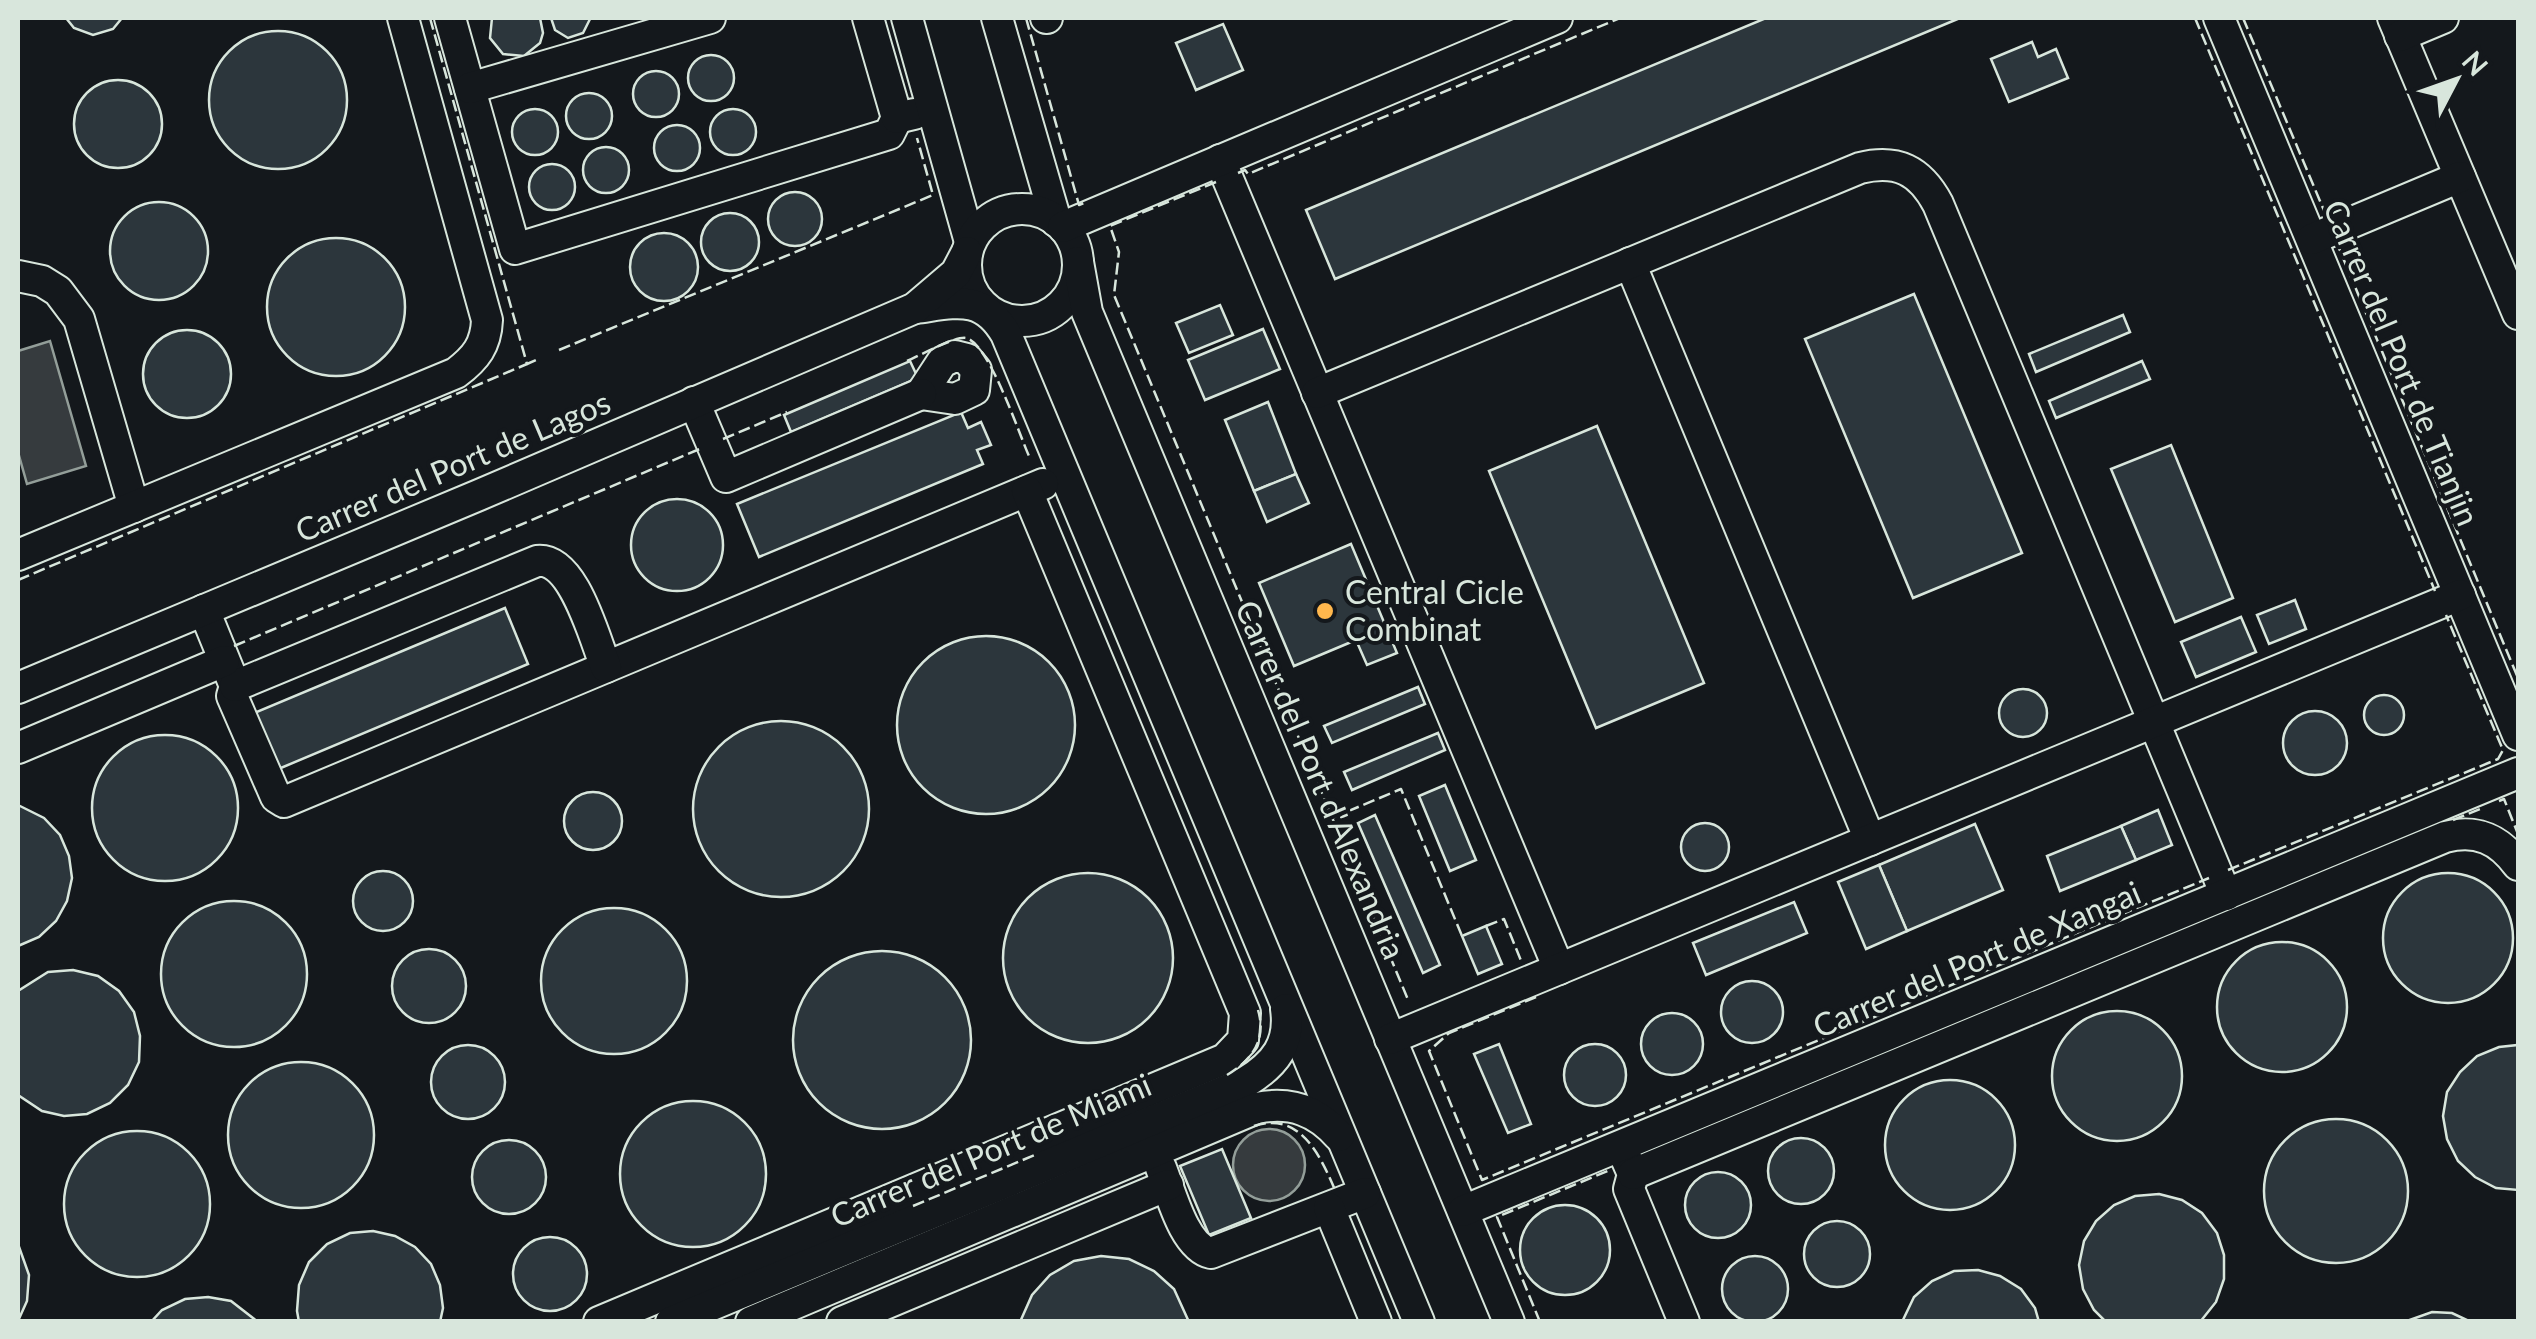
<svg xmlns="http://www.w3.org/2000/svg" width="2536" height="1339" viewBox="0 0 2536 1339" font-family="Lato,sans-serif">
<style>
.water{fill:#363b3e;stroke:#939e99;stroke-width:2.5}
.building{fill:#2c363c;stroke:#d8e6dc;stroke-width:2.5}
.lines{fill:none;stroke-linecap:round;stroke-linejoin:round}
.minor-casing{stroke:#d8e6dc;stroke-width:34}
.minor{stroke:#14181c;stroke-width:30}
.fence{stroke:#d8e6dc;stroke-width:2.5;stroke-dasharray:12 5;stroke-linecap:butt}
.poi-dot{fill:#ffb74d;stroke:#14181c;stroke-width:4}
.labels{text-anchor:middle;stroke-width:8;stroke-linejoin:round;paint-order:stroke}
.street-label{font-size:32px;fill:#d8e6dc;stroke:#14181c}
.poi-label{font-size:32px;fill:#d8e6dc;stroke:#14181c;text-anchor:start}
</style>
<rect width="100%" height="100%" fill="#14181c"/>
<g class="water">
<path d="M50 341 86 466 27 484 18 452V351Z"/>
<circle cx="1269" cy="1165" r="36"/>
</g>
<g class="building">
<path d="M66 18H122L113 29 93 35 74 28Z"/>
<path d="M492 18H540L543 33 540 43 524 56 503 54 490 38Z"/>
<path d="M551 18H590V19L583 33 568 38 555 30Z"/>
<path d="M1766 18H1960L1335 279 1306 210Z"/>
<path d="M1223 24 1243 70 1196 90 1176 43Z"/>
<circle cx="278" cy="100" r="69"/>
<path d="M2032 42 2038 57 2056 49 2068 78 2009 102 1991 59Z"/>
<circle cx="711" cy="78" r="23"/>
<circle cx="656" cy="94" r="23"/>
<circle cx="118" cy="124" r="44"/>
<circle cx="589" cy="116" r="23"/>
<circle cx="535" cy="132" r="23"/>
<circle cx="733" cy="132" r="23"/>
<circle cx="677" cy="148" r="23"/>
<circle cx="606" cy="170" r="23"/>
<circle cx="552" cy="187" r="23"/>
<circle cx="795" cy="219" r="27"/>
<circle cx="159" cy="251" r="49"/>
<circle cx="730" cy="242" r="29"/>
<circle cx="664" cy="267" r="34"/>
<circle cx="336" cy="307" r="69"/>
<path d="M1914 294 2022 553 1913 598 1805 339Z"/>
<path d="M1220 305 1233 335 1189 353 1176 323Z"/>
<path d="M2123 315 2130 332 2036 372 2029 354Z"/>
<path d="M1263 329 1280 369 1205 400 1188 360Z"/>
<circle cx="187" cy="374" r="44"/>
<path d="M910 361 918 378 791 432 784 415Z"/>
<path d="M2142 361 2150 379 2056 418 2049 401Z"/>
<path d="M1268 402 1296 474 1254 491 1225 420Z"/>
<path d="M961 412 968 428 981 422 991 445 977 450 983 464 759 557 737 504Z"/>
<path d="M1597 426 1704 683 1596 728 1489 471Z"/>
<path d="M2171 445 2233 598 2175 622 2111 469Z"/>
<path d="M1296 474 1309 503 1267 522 1254 491Z"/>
<circle cx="677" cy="545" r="46"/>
<path d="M1351 544 1397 653 1367 665 1356 640 1294 666 1259 583Z"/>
<path d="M2295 600 2306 629 2269 644 2257 615Z"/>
<path d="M505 608 528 664 276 770 252 714Z"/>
<path d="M2241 617 2256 652 2196 677 2181 642Z"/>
<circle cx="986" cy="725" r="89"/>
<path d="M1418 687 1425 704 1332 743 1324 726Z"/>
<circle cx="2023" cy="713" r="24"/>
<circle cx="2384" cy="715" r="20"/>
<circle cx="2315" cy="743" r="32"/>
<circle cx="781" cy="809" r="88"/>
<path d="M1438 733 1445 750 1352 790 1344 772Z"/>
<circle cx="165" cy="808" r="73"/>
<path d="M1445 785 1476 860 1450 871 1419 796Z"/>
<circle cx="593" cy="821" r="29"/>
<path d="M18 805 44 818 60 835 69 856 72 878 67 901 56 921 39 937 18 946Z"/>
<path d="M2158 810 2172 845 2136 860 2121 826Z"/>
<path d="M1375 815 1440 965 1423 973 1358 823Z"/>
<circle cx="1705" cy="847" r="24"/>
<path d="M1975 824 2003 890 1907 931 1879 865Z"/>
<path d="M2121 826 2136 860 2060 891 2047 856Z"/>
<path d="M1879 865 1907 931 1866 949 1838 882Z"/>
<circle cx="383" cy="901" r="30"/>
<circle cx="1088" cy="958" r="85"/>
<circle cx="2448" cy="938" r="65"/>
<circle cx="234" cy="974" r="73"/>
<path d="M1794 902 1807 933 1706 975 1693 943Z"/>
<circle cx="614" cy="981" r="73"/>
<path d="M1486 926 1502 964 1478 974 1462 936Z"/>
<circle cx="2282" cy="1007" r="65"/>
<circle cx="429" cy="986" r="37"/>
<circle cx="882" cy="1040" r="89"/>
<path d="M73 970 98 976 119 991 134 1012 140 1036 139 1062 128 1085 110 1103 87 1114 64 1116 42 1111 18 1095V991L48 972Z"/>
<circle cx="1752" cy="1012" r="31"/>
<circle cx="2117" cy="1076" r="65"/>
<circle cx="1672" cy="1044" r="31"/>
<path d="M1499 1044 1531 1124 1508 1133 1474 1054Z"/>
<circle cx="1595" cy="1075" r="31"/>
<path d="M2518 1045V1190L2496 1188 2475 1177 2458 1161 2447 1139 2443 1116 2447 1092 2460 1072 2477 1056 2499 1047Z"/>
<circle cx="468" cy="1082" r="37"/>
<circle cx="301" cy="1135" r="73"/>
<circle cx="1950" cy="1145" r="65"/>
<circle cx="693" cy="1174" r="73"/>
<circle cx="2336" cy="1191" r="72"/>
<circle cx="137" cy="1204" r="73"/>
<circle cx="1801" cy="1171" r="33"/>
<circle cx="509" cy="1177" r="37"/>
<path d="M1222 1149 1251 1218 1209 1235 1180 1166Z"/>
<circle cx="1718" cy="1205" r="33"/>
<path d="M2159 1194 2182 1200 2202 1213 2217 1233 2224 1255V1279L2216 1302 2200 1322H2106L2094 1310 2083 1289 2079 1265 2084 1241 2096 1221 2114 1205 2135 1196Z"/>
<circle cx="1565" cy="1250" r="45"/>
<circle cx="1837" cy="1254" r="33"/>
<path d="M373 1231 395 1236 415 1247 431 1264 440 1285 443 1308 440 1322H299L297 1311 299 1285 309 1262 327 1244 350 1233Z"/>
<circle cx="550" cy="1274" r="37"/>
<path d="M18 1244 29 1275 27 1301 18 1321Z"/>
<path d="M1101 1256 1129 1259 1154 1271 1174 1289 1189 1322H1020L1032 1295 1050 1275 1074 1261Z"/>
<circle cx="1755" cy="1289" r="33"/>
<path d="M1978 1270 2000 1276 2021 1289 2035 1308 2039 1322H1902L1914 1297 1932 1281 1954 1271Z"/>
<path d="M208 1297 231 1301 258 1322H151L162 1310 185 1299Z"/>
<path d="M2432 1312 2452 1313 2471 1322H2404Z"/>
</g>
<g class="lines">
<g class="minor-casing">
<g id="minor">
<path d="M450 18 515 249 889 134 897 118"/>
<path d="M868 18 897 118 914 114"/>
<path d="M907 18 970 242"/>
<path d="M997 18 1056 221"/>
<path d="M1046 18H1047"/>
<path d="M2219 18 2518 735"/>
<path d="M2393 18 2518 314"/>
<path d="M2400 36 2443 18"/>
<path d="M470 88 710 18"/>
<path d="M1220 160 1559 969"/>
<circle cx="1022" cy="265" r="56"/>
<path d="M1063 227 1557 18"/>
<path d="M2312 239 2460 177"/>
<path d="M1078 262 1087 312 1509 1322"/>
<path d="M1630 263 1870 840"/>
<path d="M18 276 42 281 58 291 79 319 134 507"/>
<path d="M915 308C955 303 982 293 1006 334L1419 1322"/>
<path d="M955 356 967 359 976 370 974 390 955 399 921 394 942 362Z"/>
<path d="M1317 393 1860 168C1897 159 1920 170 1938 204L2226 895"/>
<path d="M694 402 726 477 921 394"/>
<path d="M18 555 456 373C476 358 486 345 487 320L403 18"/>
<path d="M204 610 235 686 232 696 276 797 284 802 1043 484"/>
<path d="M235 686 537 561C574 557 594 638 606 667"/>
<path d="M18 688 479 495 915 308 956 273 967 252"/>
<path d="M18 748 224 661"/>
<path d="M1390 1039 2460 595"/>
<path d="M1626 1158 1633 1174 1629 1189 1684 1322"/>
<path d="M1161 1168C1171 1193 1184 1247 1211 1253L1365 1193"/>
<path d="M1633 1174 2445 837C2477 829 2499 839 2518 865"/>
<path d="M1329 1208 1376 1322"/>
<path d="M1463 1211 2518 773"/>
<path d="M599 1322 1225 1059 1243 1040 1245 1013 1027 491"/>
<path d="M671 1322 1246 1082C1275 1064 1291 1044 1286 1009"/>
<path d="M751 1322 1257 1108C1291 1101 1317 1111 1339 1136"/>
<path d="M842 1322 1168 1185"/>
</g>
</g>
<use href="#minor" class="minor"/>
<g class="fence">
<path d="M430 18 527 364 536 360"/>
<path d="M1026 18 1079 205 1084 203"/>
<path d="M2195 18 2435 591"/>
<path d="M2243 18 2328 220"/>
<path d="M1238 173 1245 170 1248 174 1620 18"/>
<path d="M1216 182 1110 226 1119 252 1114 295 1409 1002"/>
<path d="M2336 241 2518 678"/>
<path d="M559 350 933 195 917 138"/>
<path d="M907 361C919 356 955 336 966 338 989 343 1019 434 1029 456"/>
<path d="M723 439 787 412"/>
<path d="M18 580 527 364"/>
<path d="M234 646 702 448"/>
<path d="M2499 801 2504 799 2518 834"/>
<path d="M1332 818 1401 789 1462 936"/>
<path d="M2453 820 2480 809"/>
<path d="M2228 870 2498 759 2503 750 2446 615"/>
<path d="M1486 926 1504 919 1522 963"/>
<path d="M1536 997 1449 1033 1429 1051 1482 1180 2209 878"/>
<path d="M1227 1075C1252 1060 1267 1040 1258 1010"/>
<path d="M1254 1126C1300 1111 1320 1155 1335 1190"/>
<path d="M913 1206 1037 1154"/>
<path d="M1540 1322 1497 1217 1610 1170"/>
</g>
</g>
<circle class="poi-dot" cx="1325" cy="611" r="10"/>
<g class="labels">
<g class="street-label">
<text transform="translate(2401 363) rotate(67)" y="11">Carrer del Port de Tianjin</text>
<text transform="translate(453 467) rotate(-23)" y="11">Carrer del Port de Lagos</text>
<text transform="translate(1320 780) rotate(67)" y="11">Carrer del Port d'Alexandria</text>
<text transform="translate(1977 960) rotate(-23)" y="11">Carrer del Port de Xangai</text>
<text transform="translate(991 1151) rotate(-23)" y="11">Carrer del Port de Miami</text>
</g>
<g class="poi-label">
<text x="1345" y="604">Central Cicle<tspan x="1345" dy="37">Combinat</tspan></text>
</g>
</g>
<rect width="2536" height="1339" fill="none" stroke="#d8e6dc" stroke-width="40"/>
<g transform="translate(2456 80) rotate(49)" stroke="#14181c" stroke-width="8" paint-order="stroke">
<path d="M0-8L18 38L0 25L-18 38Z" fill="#d8e6dc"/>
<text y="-15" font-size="28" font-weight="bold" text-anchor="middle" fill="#d8e6dc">N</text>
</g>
</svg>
